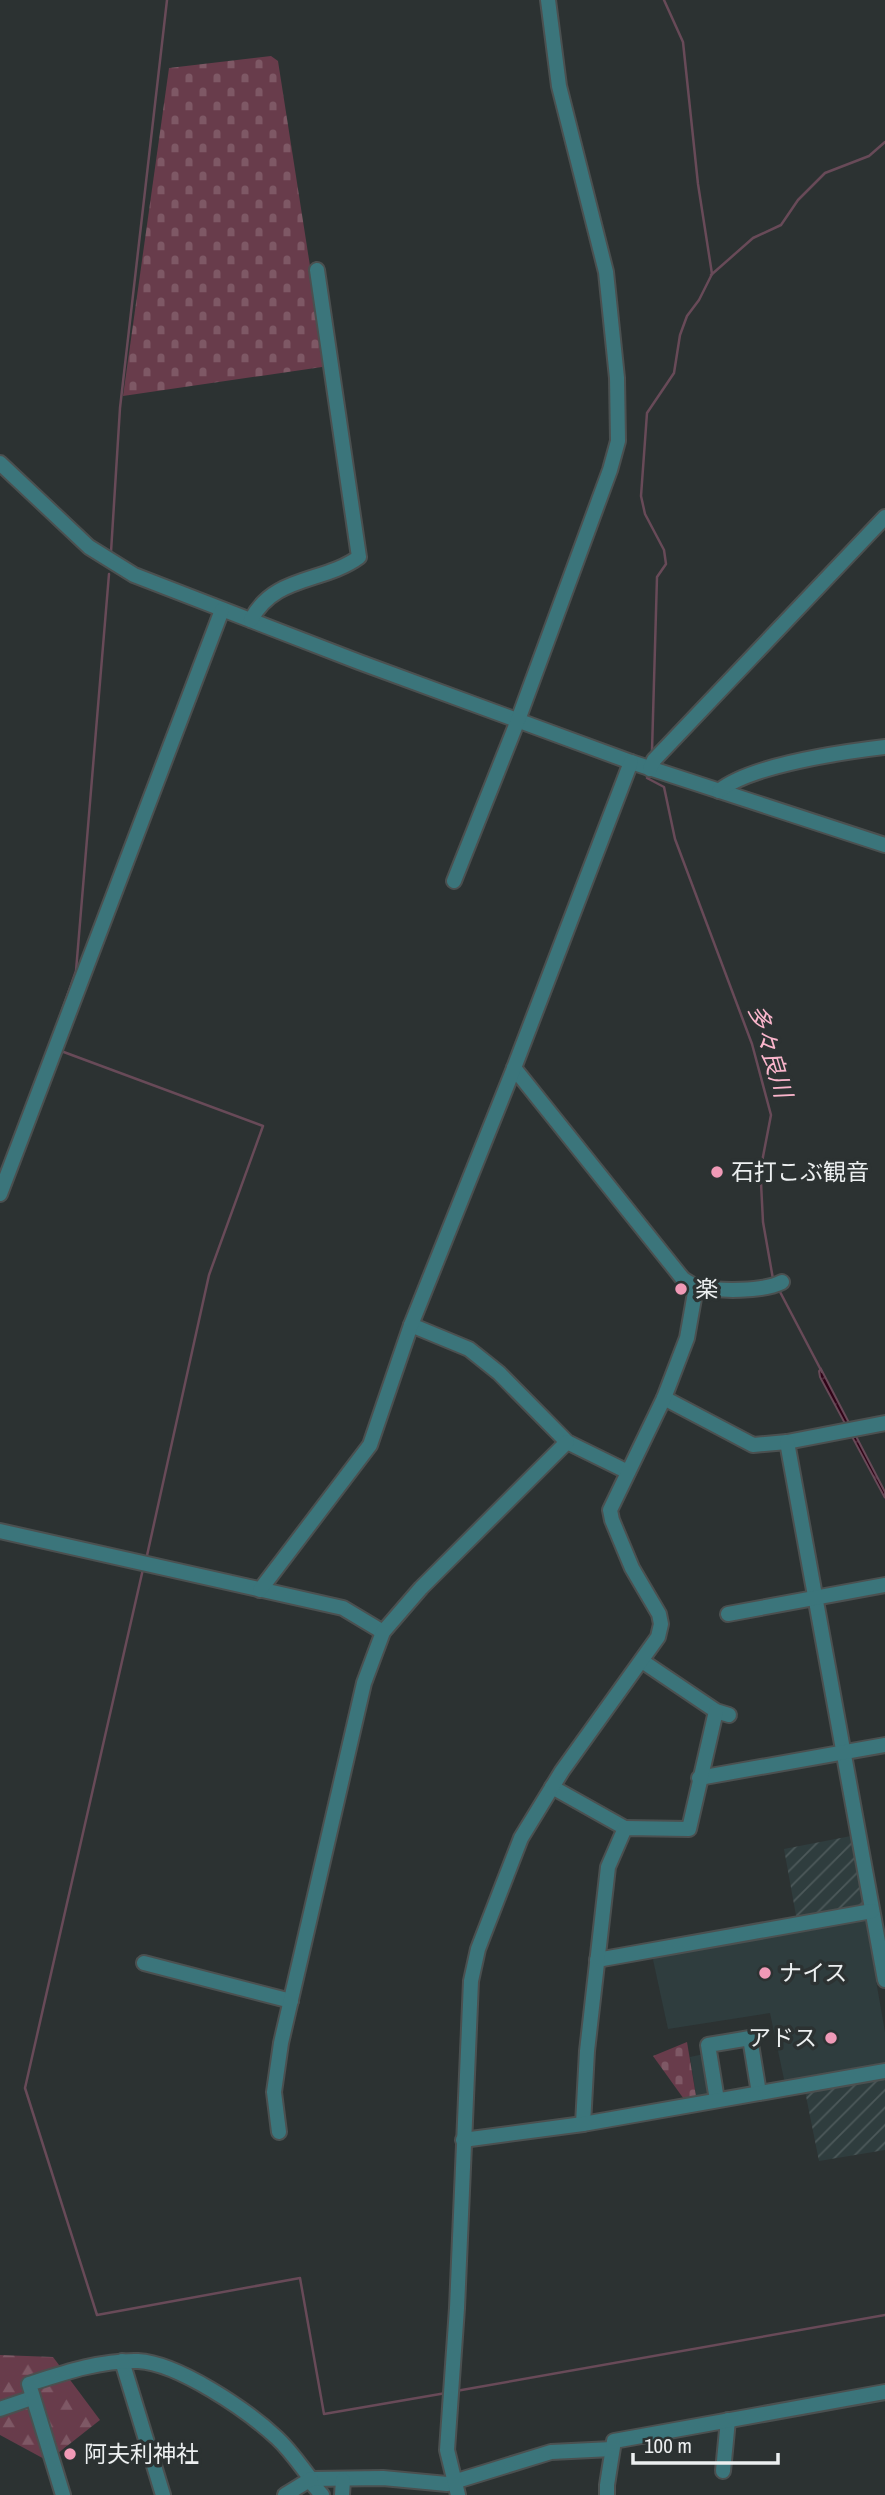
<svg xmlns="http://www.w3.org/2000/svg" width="885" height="2495" viewBox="0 0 885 2495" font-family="'Archivo Narrow','Noto Sans JP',sans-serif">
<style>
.built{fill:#2f3d3e}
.industrial{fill:url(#industrial-furrows)}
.forest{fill:url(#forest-firs)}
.cemetery{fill:url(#cemetery-stones)}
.water{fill:url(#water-ripples);stroke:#684a58;stroke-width:2}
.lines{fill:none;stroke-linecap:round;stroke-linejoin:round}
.stream{stroke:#684a58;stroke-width:2.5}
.minor-casing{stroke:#4b5050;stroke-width:18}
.minor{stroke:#3b757b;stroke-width:14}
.poi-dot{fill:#f09ab7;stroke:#2c3232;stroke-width:2.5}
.labels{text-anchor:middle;stroke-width:7;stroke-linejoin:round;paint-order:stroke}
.poi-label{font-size:23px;fill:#eceff0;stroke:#2c3232;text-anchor:start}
.water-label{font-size:24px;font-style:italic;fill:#fab5cb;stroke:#2c3232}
</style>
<defs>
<pattern id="industrial-furrows" width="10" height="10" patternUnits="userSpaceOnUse" patternTransform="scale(1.75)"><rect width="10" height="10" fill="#2f3d3e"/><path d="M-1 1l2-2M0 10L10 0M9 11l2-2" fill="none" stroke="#4d595a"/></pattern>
<pattern id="forest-firs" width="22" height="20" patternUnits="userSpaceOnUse" patternTransform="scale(1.75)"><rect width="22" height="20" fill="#683c4b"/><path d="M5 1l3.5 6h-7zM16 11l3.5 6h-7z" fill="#7e5865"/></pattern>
<pattern id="cemetery-stones" width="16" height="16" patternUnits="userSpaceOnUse" patternTransform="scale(1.75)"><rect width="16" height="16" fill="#683c4b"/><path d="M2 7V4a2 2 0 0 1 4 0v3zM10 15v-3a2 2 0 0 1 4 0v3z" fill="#7e5865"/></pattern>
<pattern id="water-ripples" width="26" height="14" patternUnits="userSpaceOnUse" patternTransform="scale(1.75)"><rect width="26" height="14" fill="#300317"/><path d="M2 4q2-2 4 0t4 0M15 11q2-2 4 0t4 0" fill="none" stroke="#4e2839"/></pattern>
</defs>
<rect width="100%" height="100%" fill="#2c3232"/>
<g class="built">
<path d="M865 1917 885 2032V2066L785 2084 770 2013 668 2029 652 1955Z"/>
<path d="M708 2053 715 2097 697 2102 690 2057Z"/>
</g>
<g class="industrial">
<path d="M851 1836 866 1908 797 1921 784 1849Z"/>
<path d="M885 2078V2150L819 2161 805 2091Z"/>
</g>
<path class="forest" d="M0 2355 53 2357 100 2420 48 2461 0 2435Z"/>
<g class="cemetery">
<path d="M271 56 278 61 325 362 322 367 123 396 169 68Z"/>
<path d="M687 2042 697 2102H686L653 2056Z"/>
</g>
<path class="water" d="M821 1369 885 1492V1498L820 1377 819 1371Z"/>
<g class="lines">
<g class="stream">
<path d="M711 275 753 238 781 225 798 200 825 173 869 156 885 142"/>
<path d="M111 552 120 408 167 0"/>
<path d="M652 751 657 577 666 564 664 550 645 514 641 496 647 413 674 373 680 335 687 316 699 300 712 274 698 184 683 42 664 0"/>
<path d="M647 778 664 787 675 839 752 1044 771 1115 761 1167V1183L763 1222 773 1279"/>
<path d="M50 1044 76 971 109 574"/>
<path d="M61 1051 263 1126 209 1275 146 1560"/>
<path d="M778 1288 822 1372"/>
<path d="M143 1569 25 2088 97 2315 300 2278 324 2414 446 2393"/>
<path d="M456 2391 885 2315"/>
</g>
<g class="minor-casing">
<g id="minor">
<path d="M0 463 89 547 134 575 359 662 631 762 885 845"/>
<path d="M251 620C274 575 324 583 359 557L317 270"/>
<path d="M650 769 654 760 885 517"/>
<path d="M719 791C751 765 843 752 885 747"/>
<path d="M454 881 518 720 610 470 618 441 617 378 606 272 559 86 548 0"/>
<path d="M514 1068 683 1279C688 1282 693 1286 698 1287 719 1291 763 1292 782 1282"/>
<path d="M0 1194 222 610"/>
<path d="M411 1325 469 1349 499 1373 567 1442 628 1472"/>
<path d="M664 1398 753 1445 787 1442 885 1423"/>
<path d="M787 1442 885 1980"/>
<path d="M0 1531 343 1608 383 1632"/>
<path d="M260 1590 370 1445 411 1325 514 1068 631 762"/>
<path d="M728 1614 885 1585"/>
<path d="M642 1661 716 1711 729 1715"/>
<path d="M699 1778 885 1745"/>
<path d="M552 1787 625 1828"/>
<path d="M597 1960 872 1911"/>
<path d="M144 1963 291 2001"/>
<path d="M717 2100 708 2045 750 2038 759 2093"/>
<path d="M583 2124 587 2051 608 1867 625 1828 689 1829 716 1711"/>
<path d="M279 2132 274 2092 281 2043 364 1683 383 1632 421 1588 567 1442"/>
<path d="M463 2140 583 2124 885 2071"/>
<path d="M122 2361 163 2495"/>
<path d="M0 2409 32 2398"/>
<path d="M723 2471 728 2420"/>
<path d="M309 2480 322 2495"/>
<path d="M63 2495 29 2384C63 2373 101 2360 138 2361 178 2363 247 2410 277 2438 290 2450 300 2465 311 2479L383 2478 447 2484 551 2452 612 2449"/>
<path d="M285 2495 311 2479"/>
<path d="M342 2495 343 2480"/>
<path d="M458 2495 447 2450 457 2308 471 1981 478 1949 521 1838 562 1771 658 1637 661 1624 659 1614 632 1568 612 1520 610 1510 664 1398 687 1338 696 1287"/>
<path d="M607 2495V2485L614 2441 885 2392"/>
</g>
</g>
<use href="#minor" class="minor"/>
</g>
<g class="poi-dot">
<circle cx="717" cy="1172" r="7"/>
<circle cx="681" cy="1289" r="7"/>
<circle cx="765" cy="1973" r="7"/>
<circle cx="831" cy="2038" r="7"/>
<circle cx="70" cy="2454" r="7"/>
</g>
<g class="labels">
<g class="poi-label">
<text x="731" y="1180">石打こぶ観音</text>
<text x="695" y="1297">楽</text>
<text x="779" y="1981">ナイス</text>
<text x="817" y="2046" text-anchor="end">アドス</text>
<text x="84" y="2462">阿夫利神社</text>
</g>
<g class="water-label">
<text transform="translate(770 1051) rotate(73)" y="8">多々良川</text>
</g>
</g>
<path d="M633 2453v10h145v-10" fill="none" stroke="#eceff0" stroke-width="3.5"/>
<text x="644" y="2453" font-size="21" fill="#eceff0" stroke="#2c3232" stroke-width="5" paint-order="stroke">100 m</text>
</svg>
